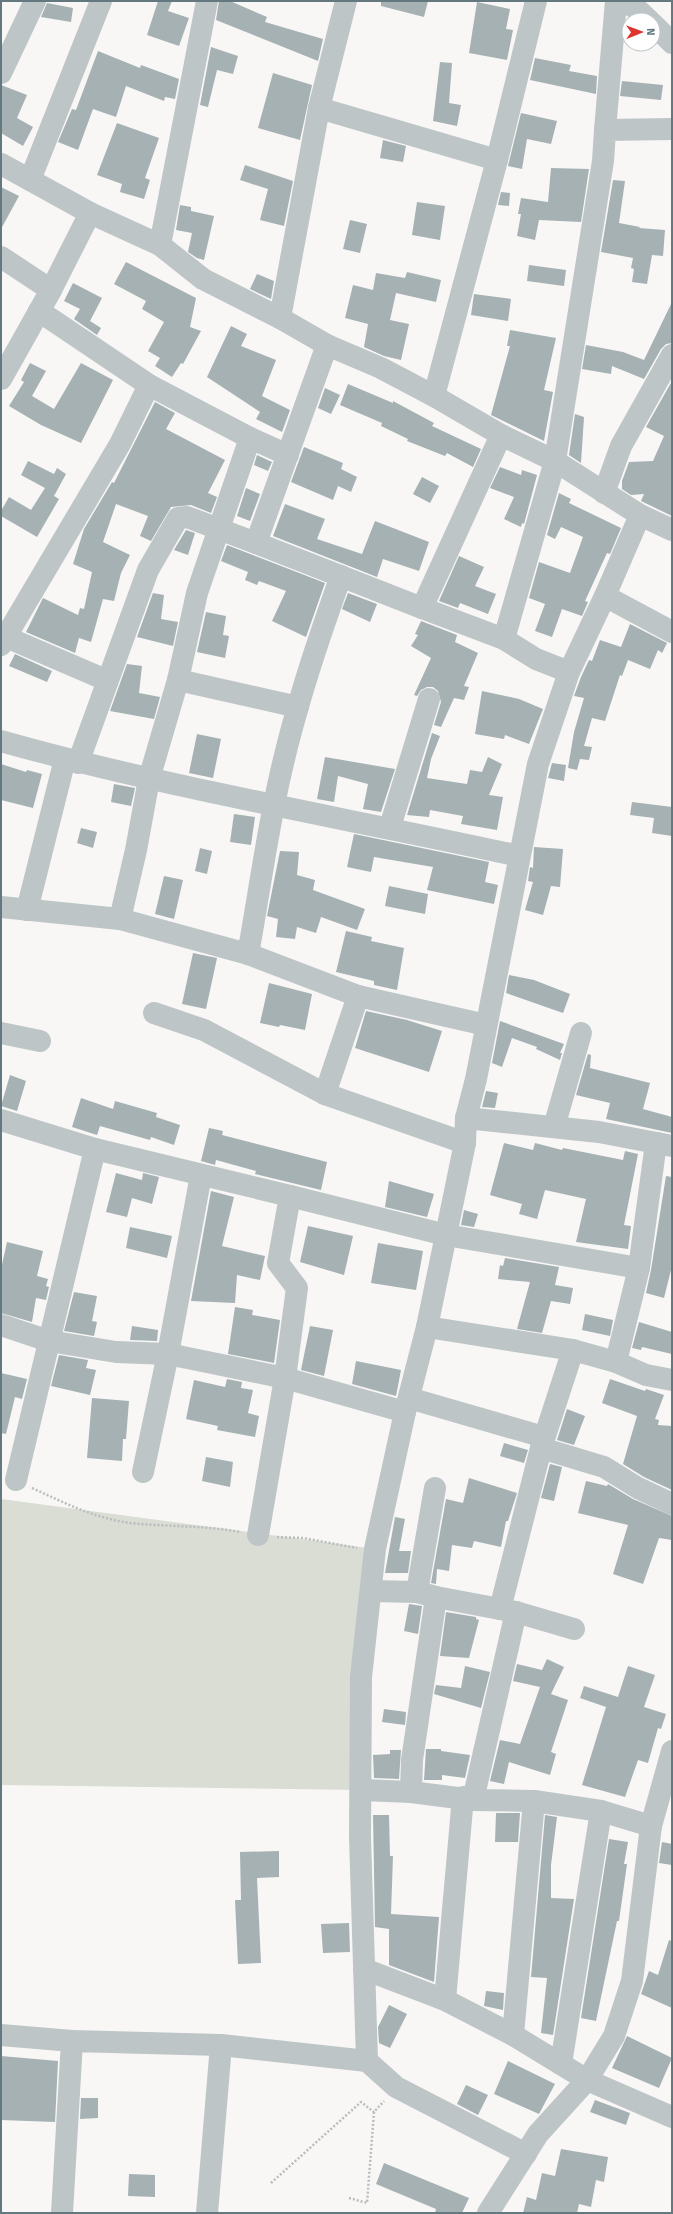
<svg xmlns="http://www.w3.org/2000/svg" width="673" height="2214" viewBox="0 0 673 2214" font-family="'Fira Sans',sans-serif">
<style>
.green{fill:#d9ddd4}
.building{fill:#a6b1b4}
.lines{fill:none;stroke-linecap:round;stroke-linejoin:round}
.path{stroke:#b9bdbf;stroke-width:2.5;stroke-dasharray:2 2;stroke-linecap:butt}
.minor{stroke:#bec5c7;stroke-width:22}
</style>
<rect width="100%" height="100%" fill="#f8f7f5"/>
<path class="green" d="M1 1499 375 1549 362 1790 1 1785Z"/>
<g class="building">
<path d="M158 1H172L168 11 189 18 179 46 147 35Z"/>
<path d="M219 1H230L267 17 265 22 323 39 318 61 216 20Z"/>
<path d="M381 1H428L424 17 381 6Z"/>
<path d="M477 2 510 9 506 29 513 30 507 60 469 53Z"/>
<path d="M47 3 73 8 71 22 41 17Z"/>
<path d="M211 47 238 56 233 74 217 70 208 107 200 105Z"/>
<path d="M98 51 140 68 141 65 179 79 175 99 165 97 164 101 126 86 116 117 93 109 78 150 58 142 72 109 76 110Z"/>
<path d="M535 58 571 65 569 71 597 76 596 94 530 80Z"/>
<path d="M440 62 452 63 449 103 461 105 457 126 433 121Z"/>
<path d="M273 73 312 85 300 140 258 128Z"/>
<path d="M622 81 663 85 661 100 620 96Z"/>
<path d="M1 85 27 95 17 118 33 127 23 146 1 133Z"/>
<path d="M521 113 557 121 551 144 527 139 522 169 508 166Z"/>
<path d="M117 123 159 138 145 178 150 180 144 199 120 192 122 184 97 175Z"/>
<path d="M383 140 406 146 403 162 380 158Z"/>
<path d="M245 165 293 181 284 226 260 220 268 189 240 180Z"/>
<path d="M551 168 589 169 581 222 539 220 535 240 517 236 521 214H518L521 198 548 202Z"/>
<path d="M613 180 625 181 619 223 640 227 639 228 665 230 663 256 652 255 647 284 632 282 634 269 631 268 633 258 601 252Z"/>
<path d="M1 187 19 196 1 229Z"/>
<path d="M501 192 510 193 509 206 498 205Z"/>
<path d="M417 202 445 206 440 240 412 235Z"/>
<path d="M180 205 191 207V211L214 216 204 260 197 258 188 252 192 233 176 230Z"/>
<path d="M350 220 367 224 360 253 343 249Z"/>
<path d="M126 262 196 298 190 327 201 331 183 364 181 363 172 377 155 366 160 358 148 351 164 322 142 309 146 301 114 284Z"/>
<path d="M529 265 566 270 564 286 527 281Z"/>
<path d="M407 272 441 280 436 302 396 293 390 320 409 324 401 360 384 356 364 347 368 324 345 318 353 285 373 290 376 273 405 278Z"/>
<path d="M257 274 274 281 271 299 250 289Z"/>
<path d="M73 283 102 298 90 321 101 328 97 335 74 319 80 309 64 301Z"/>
<path d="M474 294 511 299 508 321 471 315Z"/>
<path d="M672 302V343L666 344 661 349 644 379 612 366 611 374 582 369 586 345 623 352 644 360Z"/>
<path d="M231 326 247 334 241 346 276 360 262 396 290 410 282 432 256 419 260 412 207 377Z"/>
<path d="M510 330 556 338 544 390 553 392 544 441 491 415 510 346H507Z"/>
<path d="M30 363 46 371 32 396 54 409 81 363 113 380 81 443 41 425 9 406 24 382 21 380Z"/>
<path d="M672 381V516L641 501 644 494 631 495 622 489V481L629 462 653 461 664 436 646 427Z"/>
<path d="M348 384 393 403V401L434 423 432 426 481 449 473 467 447 453 445 456 407 441 408 439 381 426 382 423 340 405Z"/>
<path d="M325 388 340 395 331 414 318 408Z"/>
<path d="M155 402 175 413 166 429 225 460 208 493 217 497 211 513 191 505 171 507 151 541 140 536 148 516 116 504 103 542 130 555 121 573 114 601 103 599 91 642 79 638 75 653 26 632 43 598 78 615 80 608 84 609 92 572 73 564 84 529 112 482 114 483Z"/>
<path d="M575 414 584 417 581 463 569 455Z"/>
<path d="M304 447 343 463 341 469 357 477 351 492 338 486 333 500 291 482Z"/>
<path d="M257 455 272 462 268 471 254 465Z"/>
<path d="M28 461 54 474 57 468 66 474 54 496 59 499 37 537 1 516V511L9 497 31 510 45 488 21 475Z"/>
<path d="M500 467 521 475 522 470 537 475 524 524 522 523 521 527 504 519 514 497 490 488Z"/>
<path d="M422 477 439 486 430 503 413 494Z"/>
<path d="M246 488 260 494 250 521 237 516Z"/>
<path d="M559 493 571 499 569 503 621 528 610 554 607 553 585 601 588 602 582 616 562 609 552 637 535 631 545 604 529 598 539 562 570 573 583 537 561 527 555 539 547 535Z"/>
<path d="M285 504 325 519 317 539 362 554 375 521 429 542 419 571 383 559 377 577 273 536Z"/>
<path d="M186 530 195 533 188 555 174 550Z"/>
<path d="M227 545 325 583 306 637 272 621 286 591 259 581 257 585 245 580 248 572 221 561Z"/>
<path d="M459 556 484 567 475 586 496 594 488 614 460 603 458 608 439 601Z"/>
<path d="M153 593 164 595 161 619 178 622 173 646 137 637Z"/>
<path d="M348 593 377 604 370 622 342 609Z"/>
<path d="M206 612 226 616 223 635 229 636 225 658 197 652Z"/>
<path d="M421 621 457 635 455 642 478 653 464 686 469 687 464 700 454 698 441 727 434 725 441 702 438 691 433 687H427L421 690 417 696 414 695 431 658 411 646 418 635 415 634Z"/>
<path d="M630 624 667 643 662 653 658 650 650 669 628 660 622 676 620 675 605 721 592 718 584 746 592 747 589 760 580 759 577 770 568 768 574 732 584 698 574 696 581 677 589 660 592 661 600 640 621 647Z"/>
<path d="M15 654 52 671 47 682 9 666Z"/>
<path d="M127 664 142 666 139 693 160 697 154 719 110 711Z"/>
<path d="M482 691 519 699 543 709 529 744 505 735 504 739 475 734Z"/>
<path d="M432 733 440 736 431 759 427 778 467 784 470 770 482 772 488 757 502 764 489 795 503 797 497 830 461 824 463 816 430 810 429 817 407 815Z"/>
<path d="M197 734 221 739 213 778 189 773Z"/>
<path d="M325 757 395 769 381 812 363 809 368 784 338 776 334 802 317 799Z"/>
<path d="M552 763 566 765 564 781 548 778Z"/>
<path d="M1 764 26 772 27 770 42 774 33 808 1 800Z"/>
<path d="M114 784 135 788 131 806 111 802Z"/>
<path d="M632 802 672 807V836L652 833 654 818 630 815Z"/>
<path d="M234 814 255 817 251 845 230 842Z"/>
<path d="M81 828 97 832 93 848 77 843Z"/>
<path d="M354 834 489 862 485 882 498 885 494 904 427 890 433 867 374 857 371 872 347 867Z"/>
<path d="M534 847 563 849 560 887 551 886 543 915 525 910 533 882 528 881 530 867 533 868Z"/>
<path d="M200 848 212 851 207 874 195 871Z"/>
<path d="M280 851 299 852 297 875 315 880 313 890 365 909 357 930 321 917 316 933 297 927 295 939 276 937 278 919 267 916Z"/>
<path d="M164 876 183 880 174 919 155 914Z"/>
<path d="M389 886 428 894 425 914 385 906Z"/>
<path d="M346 931 372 937 371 941 404 948 397 990 374 985V981L336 972Z"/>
<path d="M193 953 217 958 206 1009 182 1004Z"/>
<path d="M509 975 534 980 570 994 563 1013 506 993Z"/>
<path d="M269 983 312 994 305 1030 280 1025 279 1027 260 1023Z"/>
<path d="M366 1011 407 1020 442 1031 429 1072 355 1048Z"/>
<path d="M500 1021 564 1044 560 1053H562L560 1060 536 1049 537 1047 512 1038 502 1067 492 1063Z"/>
<path d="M588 1054 591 1055 590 1068 650 1083 643 1109 672 1117V1133L606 1119 610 1103 576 1095Z"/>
<path d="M10 1075 26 1081 17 1111 1 1106Z"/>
<path d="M486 1091 498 1093 495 1108 482 1107Z"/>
<path d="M81 1098 113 1109 115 1101 157 1113 156 1117 180 1125 174 1145 151 1137 150 1140 100 1126 97 1135 72 1127Z"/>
<path d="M209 1128 223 1131 222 1135 327 1162 321 1190 255 1174 256 1171 216 1160 215 1165 201 1161Z"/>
<path d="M504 1143 533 1150 535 1143 562 1150 563 1148 623 1160 625 1151 638 1154 624 1225 631 1226 628 1249 576 1242 586 1199 545 1190 537 1219 519 1214 522 1204 490 1195Z"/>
<path d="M116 1173 142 1180 143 1173 159 1177 152 1204 132 1198 127 1217 106 1212Z"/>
<path d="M666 1176 672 1177V1266L664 1298 646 1293 651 1270Z"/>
<path d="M389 1181 434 1194 427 1217 385 1207Z"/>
<path d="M211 1191 234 1197 222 1246 265 1256 260 1280 237 1275 235 1303 191 1301Z"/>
<path d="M464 1210 478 1214 474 1227 461 1225Z"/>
<path d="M308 1226 353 1236 344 1275 300 1262Z"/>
<path d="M130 1227 172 1236 167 1258 126 1248Z"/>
<path d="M7 1242 43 1251 37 1276 48 1279 46 1286 49 1287 46 1300 36 1298 32 1322 1 1313V1269Z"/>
<path d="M378 1243 423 1251 416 1290 371 1283Z"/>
<path d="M505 1258 559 1267 555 1285 573 1288 570 1304 551 1301 542 1333 517 1329 530 1282 498 1279 500 1265 503 1266Z"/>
<path d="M74 1292 97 1296 92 1321 97 1322 94 1336 64 1331Z"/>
<path d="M235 1307 253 1310 252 1315 280 1320 274 1363 228 1354Z"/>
<path d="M585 1314 613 1320 610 1336 582 1330Z"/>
<path d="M639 1322 672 1332V1354L642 1347 641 1350 632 1348Z"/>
<path d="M132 1326 158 1330 157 1341 130 1340Z"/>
<path d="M310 1326 333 1330 324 1376 301 1370Z"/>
<path d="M59 1355 88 1360 86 1368 96 1370 90 1395 51 1386Z"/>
<path d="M356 1361 401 1370 396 1396 352 1384Z"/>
<path d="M1 1373 27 1379 22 1399 15 1397 6 1434 1 1433Z"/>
<path d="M227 1379 242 1382 241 1388 253 1390 248 1413 259 1416 255 1437 217 1430 218 1426 186 1419 194 1380 225 1387Z"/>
<path d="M610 1379 645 1391 646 1389 664 1395 655 1419 659 1420 658 1425 672 1426V1490L644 1477 623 1464 637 1416 602 1403Z"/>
<path d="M92 1398 129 1401 126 1439H123L122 1461 87 1458Z"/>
<path d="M567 1409 585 1416 574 1445 557 1440Z"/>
<path d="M504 1443 528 1450 524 1463 500 1456Z"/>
<path d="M206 1457 233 1462 230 1487 202 1481Z"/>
<path d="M550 1464 562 1467 554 1501 541 1498Z"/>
<path d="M469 1478 517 1493 508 1521H506L501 1547 474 1541 472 1548 452 1545 449 1571 437 1569 436 1584 431 1583 446 1499 463 1503Z"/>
<path d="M586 1481 607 1486 608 1484 633 1499 672 1516V1540L659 1538 643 1584 613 1574 628 1525 578 1513Z"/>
<path d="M395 1517 405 1519 399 1551H411L408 1573H385Z"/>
<path d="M409 1604 422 1606 418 1634 404 1631Z"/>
<path d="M446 1612 476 1617V1619L479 1620 469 1658 440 1656Z"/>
<path d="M547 1659 564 1667 551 1694 568 1700 551 1752 556 1754 550 1775 509 1762 504 1784 490 1781 500 1740 520 1744 540 1687 513 1681 517 1664 542 1670Z"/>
<path d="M465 1666 490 1672 481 1708 434 1694 436 1685 461 1688Z"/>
<path d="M628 1666 655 1675 644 1707 666 1714 661 1729 658 1728 648 1763 638 1760 625 1797 582 1785 606 1707 580 1698 584 1686 618 1697Z"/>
<path d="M384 1709 406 1712 405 1725 382 1722Z"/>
<path d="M426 1749H441V1751L470 1755 465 1778 442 1775V1780H424Z"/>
<path d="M390 1750H401L399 1779 374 1778 373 1755 390 1754Z"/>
<path d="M496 1813H520L518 1842H495Z"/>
<path d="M373 1815H389L390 1856H393L391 1914 439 1917 434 1982 389 1965V1929L375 1927Z"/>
<path d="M545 1815 557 1817 551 1865V1898L574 1899 553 2035 541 2033 547 1978 531 1977Z"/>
<path d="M609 1839 628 1842 624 1864H627L619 1921H617L596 2021 581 2018Z"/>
<path d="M662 1842 672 1844V1865L659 1863Z"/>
<path d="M279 1851V1877L257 1878 261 1963 238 1964 235 1900H241L240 1852Z"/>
<path d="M349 1923 350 1952 323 1953 321 1924Z"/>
<path d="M669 1940 672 1941V2008L641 1994 649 1971 658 1975Z"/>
<path d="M486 1991 504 1993 503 2010 484 2006Z"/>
<path d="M389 2005 407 2014 390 2048 379 2043 378 2027Z"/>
<path d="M627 2036 672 2058 659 2088 612 2068Z"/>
<path d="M1 2056 58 2061 55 2122 1 2120Z"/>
<path d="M508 2061 555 2084 539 2114 494 2094Z"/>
<path d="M466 2085 488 2095 478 2115 457 2104Z"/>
<path d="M81 2098H98V2118L80 2119Z"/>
<path d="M595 2100 630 2113 626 2125 590 2112Z"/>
<path d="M561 2149 608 2157 604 2182 596 2180 591 2207 579 2204 577 2213H523L527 2197 536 2200 542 2173 555 2176Z"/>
<path d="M384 2163 469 2198 462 2213H435L436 2209 376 2184Z"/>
<path d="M129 2174 155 2175V2197L128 2196Z"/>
</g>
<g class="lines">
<g class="path">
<path d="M32 1488C65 1503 94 1518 130 1523 167 1527 204 1525 240 1532"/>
<path d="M277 1537 303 1538 357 1548"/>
<path d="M271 2183 361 2102 374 2112"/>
<path d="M349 2198 367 2203 374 2112 384 2101"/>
</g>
<g class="minor">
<path d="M623 1 637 9 649 20"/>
<path d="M653 24 672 43"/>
<path d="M1 73 35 1"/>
<path d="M319 108 346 1"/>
<path d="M605 130 616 1"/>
<path d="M1 164 90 213 160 245 203 279 280 318 327 345 381 368 434 396 501 435 555 461 640 515 672 530"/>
<path d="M30 180 101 1"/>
<path d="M160 245 207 1"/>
<path d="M1 257 51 290"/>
<path d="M39 311 149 385 250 438 288 455"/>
<path d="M280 318 319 108 497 160"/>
<path d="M327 345 256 543 422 608"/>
<path d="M1 379 51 290 90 213"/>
<path d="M434 396 497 160 536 1"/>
<path d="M501 435 422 608 504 639"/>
<path d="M604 493 621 446 672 355"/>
<path d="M640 515 605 596 672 632"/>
<path d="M6 637 106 680"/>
<path d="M1 645 120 444 149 385"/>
<path d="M569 672 536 659 504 639 555 461 603 161 605 130 672 129"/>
<path d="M178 680 298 707"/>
<path d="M1 741C171 789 347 818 519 856"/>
<path d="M78 763 148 570 178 518 187 517 256 543"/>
<path d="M390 827 429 699"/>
<path d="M1 907 120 919 248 954 358 996 486 1025"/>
<path d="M27 910 65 759"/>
<path d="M120 919 136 850 149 779 178 680 197 593 250 438"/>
<path d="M248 954C257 905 264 855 274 805 289 727 314 651 341 576"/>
<path d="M154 1013 204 1030 325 1094 465 1143"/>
<path d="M1 1033 40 1041"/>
<path d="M325 1094 358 996"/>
<path d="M466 1118 599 1132 672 1146"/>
<path d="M1 1120 95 1149 290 1196 278 1263 297 1288 285 1378 258 1535"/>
<path d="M554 1127 581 1033"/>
<path d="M290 1196 446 1235 639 1268"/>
<path d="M1 1325 49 1341 116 1352 168 1354 285 1378 405 1412"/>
<path d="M427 1327 573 1350 616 1362 639 1268 656 1143"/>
<path d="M573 1350 541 1448 604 1467 638 1488 672 1504"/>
<path d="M616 1362 646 1375 672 1380"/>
<path d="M409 1398 544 1437"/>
<path d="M541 1448 500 1609 516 1612 473 1800 534 1801 601 1811 651 1826"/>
<path d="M143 1472 168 1354 201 1175"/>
<path d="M16 1480 95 1149"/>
<path d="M371 1591 417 1592 436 1597 412 1760 411 1792"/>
<path d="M417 1592 435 1488"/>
<path d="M436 1597 500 1609"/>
<path d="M516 1612 574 1629"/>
<path d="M362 1790 411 1792 473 1800"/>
<path d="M364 1969 445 2000 513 2035 587 2080 672 2117"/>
<path d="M445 2000 463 1797"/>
<path d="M1 2035 72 2041"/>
<path d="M513 2035 534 1801"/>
<path d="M561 2064 601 1811"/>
<path d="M526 2154 396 2087 367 2061 360 1837 361 1677 375 1549 405 1412 427 1327 465 1143 466 1118 476 1079 538 764 569 672 605 596"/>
<path d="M62 2213 72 2041 221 2045 367 2061"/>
<path d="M207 2213 221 2045"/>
<path d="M488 2213 538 2134 587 2080 614 2036 632 1981 651 1826 672 1751"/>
</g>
</g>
<rect width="673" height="2214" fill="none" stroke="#64797f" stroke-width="4"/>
<g transform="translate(641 32) rotate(89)"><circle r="19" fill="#ffffff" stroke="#c1c9cc"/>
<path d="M0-3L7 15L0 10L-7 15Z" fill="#df352e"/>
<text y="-6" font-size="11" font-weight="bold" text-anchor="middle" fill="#64797f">N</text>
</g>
</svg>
